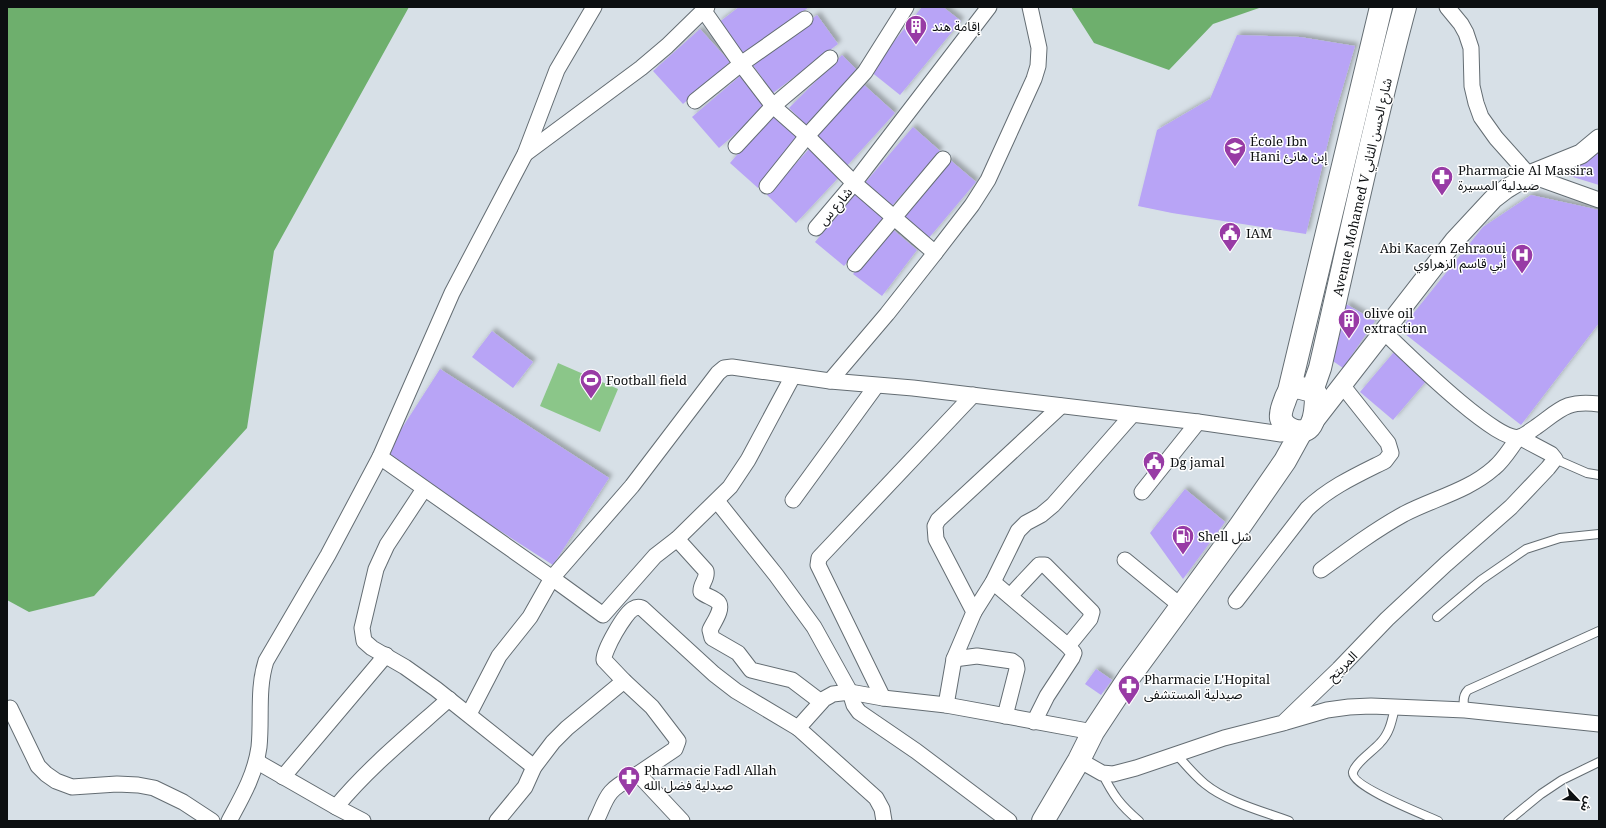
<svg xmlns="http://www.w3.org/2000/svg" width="1606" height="828" viewBox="0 0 1606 828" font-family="'Noto Serif','Noto Sans Arabic',serif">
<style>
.green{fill:#8bc689}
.forest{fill:#6eaf6d}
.building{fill:#b8a4f6;filter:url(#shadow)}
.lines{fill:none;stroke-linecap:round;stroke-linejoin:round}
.service-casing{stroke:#646d73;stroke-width:10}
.minor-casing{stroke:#646d73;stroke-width:17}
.tertiary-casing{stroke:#646d73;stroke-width:21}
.secondary-casing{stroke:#646d73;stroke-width:24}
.service{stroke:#fff;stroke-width:8}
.minor{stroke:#fff;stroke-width:15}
.tertiary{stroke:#fff;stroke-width:19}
.secondary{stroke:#fff;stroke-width:22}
.labels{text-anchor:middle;stroke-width:3;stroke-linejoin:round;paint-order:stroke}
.poi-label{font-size:13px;fill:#0c0f11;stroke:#fff;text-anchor:start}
.street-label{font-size:13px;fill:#0c0f11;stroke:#fff}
</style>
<defs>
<filter id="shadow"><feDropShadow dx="3.5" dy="-3.5" stdDeviation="2" flood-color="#0004"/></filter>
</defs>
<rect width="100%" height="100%" fill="#d7e0e7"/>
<path class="green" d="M558 363 618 389 600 432 540 406Z"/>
<g class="forest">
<path d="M7 7H409L274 251 247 428 94 596 29 612 7 600Z"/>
<path d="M1071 7H1262L1213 24 1169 70 1094 43Z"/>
</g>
<g class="building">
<path d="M739 7H809L742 56 718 23Z"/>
<path d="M922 7H943L961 21 900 95 870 71Z"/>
<path d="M817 15 838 44 773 93 752 64Z"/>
<path d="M700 29 730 62 683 104 653 71Z"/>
<path d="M1237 35 1300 37 1355 46 1334 117 1306 234 1172 213 1138 206 1157 130 1210 99Z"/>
<path d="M842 55 862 75 808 127 789 108Z"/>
<path d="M740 76 766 107 719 148 692 117Z"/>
<path d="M863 84 895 113 845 168 813 139Z"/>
<path d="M773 113 801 138 758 188 730 163Z"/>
<path d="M913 127 940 151 891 207 864 184Z"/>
<path d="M810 148 840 176 796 223 767 195Z"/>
<path d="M1599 150V185L1560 173 1591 158Z"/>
<path d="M949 159 976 182 928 239 901 216Z"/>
<path d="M855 194 884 218 844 266 815 242Z"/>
<path d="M1531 195 1599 210V323L1521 425 1400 330 1483 227Z"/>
<path d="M891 228 917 250 882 296 853 274Z"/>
<path d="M1346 304 1375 321 1343 368 1330 359Z"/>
<path d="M492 331 533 362 513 388 472 357Z"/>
<path d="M1394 352 1427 380 1393 420 1360 392Z"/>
<path d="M440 369 609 478 553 565 384 456Z"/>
<path d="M1185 489 1225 522 1183 579 1150 533Z"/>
<path d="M1096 669 1112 680 1101 695 1085 684Z"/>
</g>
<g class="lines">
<g class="service-casing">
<g id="service">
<path d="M1555 459 1587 473 1599 475"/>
<path d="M1437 617 1481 580 1526 549 1560 538 1599 534"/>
<path d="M1395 707C1392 720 1390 733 1380 743 1373 751 1356 762 1353 772 1350 786 1425 815 1438 821"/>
<path d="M1465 710C1463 703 1462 696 1468 690L1599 631"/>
<path d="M1177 755C1186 765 1194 775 1205 784 1227 802 1262 811 1289 821"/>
<path d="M1102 773C1113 795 1120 805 1139 821"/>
<path d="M1508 821 1541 794 1562 780 1599 762"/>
</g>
</g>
<g class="minor-casing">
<g id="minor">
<path d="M1447 7 1461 24 1466 33 1471 48 1472 86 1476 103 1481 117 1496 138 1529 175 1599 200"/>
<path d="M704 11 741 64 773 106 807 136 854 183 816 228"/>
<path d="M695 101 741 64 805 19"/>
<path d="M736 146 773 106 830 58"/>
<path d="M525 154 641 68 667 46 707 7"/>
<path d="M767 186 807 136 865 72 906 7"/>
<path d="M935 253 972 205 988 180 1034 79 1038 66 1039 48 1030 7"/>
<path d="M855 264 943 159"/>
<path d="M1384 332C1403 350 1498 445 1520 437 1526 435 1531 430 1536 427 1561 409 1566 400 1599 404"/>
<path d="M830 381 887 314 935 253 854 183 989 7"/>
<path d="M380 457 552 578 632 486 718 373 724 368 732 367 830 381 913 388 1198 422 1281 434"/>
<path d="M424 489 387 545 376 569 362 628 364 641 372 648 405 667 436 689 534 767"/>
<path d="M1142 492 1198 422"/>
<path d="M793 500 876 386"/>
<path d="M717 501 776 575 814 627 850 692 854 705 859 712 916 751 1009 821"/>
<path d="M677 539 706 571C708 579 700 584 701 592 706 596 714 598 718 602 724 609 713 623 710 630L712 638 738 653 751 670 792 680 821 702"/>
<path d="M1125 560 1181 606"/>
<path d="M993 582 1068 646 1074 653 1072 658 1047 696 1034 722"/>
<path d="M1010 596 1039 565H1045L1092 612 1090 619 1068 646"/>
<path d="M1236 601 1307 509C1330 487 1357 475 1385 461L1391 453 1388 443 1342 385"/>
<path d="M974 612 993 582 1018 531 1026 523 1041 515 1053 505 1132 415"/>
<path d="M954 659 977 656 1012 661 1016 664 1017 669 1005 716"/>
<path d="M883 698 818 565 819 558 973 395"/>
<path d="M946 705 954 659 974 612 936 539 935 526 938 520 1061 406"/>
<path d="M7 709 10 708 38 766 46 774 56 781 72 787 117 784 138 785 154 788 183 802 212 821"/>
<path d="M469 714 499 656 530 617 552 578 603 615 655 556 677 539 730 487 748 460 793 376"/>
<path d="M1286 722 1327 710 1349 707 1371 706 1465 710 1599 724"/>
<path d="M798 728 876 798 882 809 884 821"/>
<path d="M257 760 261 764 336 807 363 821"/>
<path d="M1079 760 1102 773 1113 774 1136 768 1224 738 1283 723 1339 669 1387 619 1446 564 1511 507 1548 468 1555 459 1551 454 1519 437C1511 447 1504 460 1494 468 1468 491 1435 498 1404 514 1375 530 1348 550 1321 570"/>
<path d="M283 777 386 655"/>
<path d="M336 807C369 767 410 734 449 699"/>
<path d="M229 821C242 797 255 775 259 747 262 719 257 689 266 661L328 555 380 457 452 293 525 154 557 70 594 7"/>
<path d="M497 821 525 787 534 767 553 742 567 728 624 681"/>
<path d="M596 821C601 812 604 800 611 792 618 784 629 779 638 774"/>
<path d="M682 821 638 774 675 749 678 741 652 707 624 681 604 660C603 651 625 613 633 609 636 607 639 607 642 608L714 674 736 691 798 728 824 699 833 694 850 692 883 698 946 705 1093 732"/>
</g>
</g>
<g class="tertiary-casing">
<path id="tertiary" d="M1311 425 1454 241 1493 199 1506 189 1529 175 1581 154 1599 139"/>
</g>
<g class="secondary-casing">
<g id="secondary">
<path d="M1297 387 1312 391 1316 394C1316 404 1316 416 1311 425 1304 437 1284 430 1281 418 1280 412 1283 405 1285 400 1287 393 1290 389 1297 387Z"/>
<path d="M1289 391 1381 7"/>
<path d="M1312 391 1320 368C1348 247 1373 126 1405 7"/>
<path d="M1043 821 1079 760 1093 732 1130 676 1240 526 1285 461 1301 432"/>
</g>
</g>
<use href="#service" class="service"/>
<use href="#minor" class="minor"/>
<use href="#tertiary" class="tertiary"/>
<use href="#secondary" class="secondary"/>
</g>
<defs>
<g id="building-pin" transform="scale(1.15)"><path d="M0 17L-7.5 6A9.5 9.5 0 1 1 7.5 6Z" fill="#983ba5" stroke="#fff"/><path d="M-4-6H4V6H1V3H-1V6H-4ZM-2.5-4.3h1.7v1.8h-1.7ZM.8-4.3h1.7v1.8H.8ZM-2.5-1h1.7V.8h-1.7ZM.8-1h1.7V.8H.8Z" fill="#fff"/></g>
<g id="school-pin" transform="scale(1.15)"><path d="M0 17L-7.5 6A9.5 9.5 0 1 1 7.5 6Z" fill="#983ba5" stroke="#fff"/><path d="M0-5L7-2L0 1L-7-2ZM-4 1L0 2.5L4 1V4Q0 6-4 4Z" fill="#fff"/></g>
<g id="pharmacy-pin" transform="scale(1.15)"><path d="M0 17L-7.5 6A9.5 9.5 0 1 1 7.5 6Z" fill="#983ba5" stroke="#fff"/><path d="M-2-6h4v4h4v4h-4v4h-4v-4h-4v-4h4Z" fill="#fff"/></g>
<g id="civic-pin" transform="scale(1.15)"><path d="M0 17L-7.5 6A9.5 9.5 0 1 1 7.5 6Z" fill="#983ba5" stroke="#fff"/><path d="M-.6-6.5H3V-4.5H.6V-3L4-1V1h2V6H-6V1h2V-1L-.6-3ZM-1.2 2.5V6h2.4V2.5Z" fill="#fff"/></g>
<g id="hospital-pin" transform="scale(1.15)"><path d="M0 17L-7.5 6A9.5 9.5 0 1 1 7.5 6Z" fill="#983ba5" stroke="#fff"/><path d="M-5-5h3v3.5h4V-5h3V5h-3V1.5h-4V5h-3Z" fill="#fff"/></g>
<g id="stadium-pin" transform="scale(1.15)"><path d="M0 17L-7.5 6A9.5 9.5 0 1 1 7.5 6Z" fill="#983ba5" stroke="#fff"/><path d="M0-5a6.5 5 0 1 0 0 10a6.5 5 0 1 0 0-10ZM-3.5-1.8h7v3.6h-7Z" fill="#fff"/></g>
<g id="fuel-pin" transform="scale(1.15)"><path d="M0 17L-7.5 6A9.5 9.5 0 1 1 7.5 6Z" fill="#983ba5" stroke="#fff"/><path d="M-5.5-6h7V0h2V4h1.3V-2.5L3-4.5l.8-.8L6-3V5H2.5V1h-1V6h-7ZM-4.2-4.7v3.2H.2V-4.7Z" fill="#fff"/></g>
</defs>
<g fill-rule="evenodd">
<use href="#building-pin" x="916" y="26"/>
<use href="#school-pin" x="1235" y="148"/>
<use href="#pharmacy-pin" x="1442" y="177"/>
<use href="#civic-pin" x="1230" y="233"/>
<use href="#hospital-pin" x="1522" y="255"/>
<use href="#building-pin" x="1349" y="320"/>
<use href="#stadium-pin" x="591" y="380"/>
<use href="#civic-pin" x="1154" y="462"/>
<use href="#fuel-pin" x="1183" y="536"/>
<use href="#pharmacy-pin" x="1129" y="686"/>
<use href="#pharmacy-pin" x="629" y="777"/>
</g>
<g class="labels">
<g class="poi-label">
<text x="932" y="31">إقامة هند</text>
<text x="1250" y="146">École Ibn<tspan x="1250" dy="15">Hani إبن هانئ</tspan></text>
<text x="1458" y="175">Pharmacie Al Massira<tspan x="1458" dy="15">صيدلية المسيرة</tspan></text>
<text x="1246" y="238">IAM</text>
<text x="1506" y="253" text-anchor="end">Abi Kacem Zehraoui<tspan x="1506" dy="15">أبي قاسم الزهراوي</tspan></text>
<text x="1364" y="318">olive oil<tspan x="1364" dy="15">extraction</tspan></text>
<text x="606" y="385">Football field</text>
<text x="1170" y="467">Dg jamal</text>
<text x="1198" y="541">Shell شل</text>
<text x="1144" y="684">Pharmacie L'Hopital<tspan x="1144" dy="15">صيدلية المستشفى</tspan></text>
<text x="644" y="775">Pharmacie Fadl Allah<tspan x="644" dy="15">صيدلية فضل الله</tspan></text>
</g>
<g class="street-label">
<text transform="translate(1362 187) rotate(-77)" y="5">Avenue Mohamed V شارع الحسن الثاني</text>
<text transform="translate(835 206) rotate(-50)" y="5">شارع س</text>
<text transform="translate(1342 666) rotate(-45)" y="5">المريتح</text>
</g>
</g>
<rect width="1606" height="828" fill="none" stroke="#0c0f11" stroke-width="16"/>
<g transform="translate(1578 800) rotate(115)" stroke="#ffffff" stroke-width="3" paint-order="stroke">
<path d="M0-3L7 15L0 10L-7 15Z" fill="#0c0f11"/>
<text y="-6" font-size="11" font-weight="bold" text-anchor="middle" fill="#0c0f11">ش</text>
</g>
</svg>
